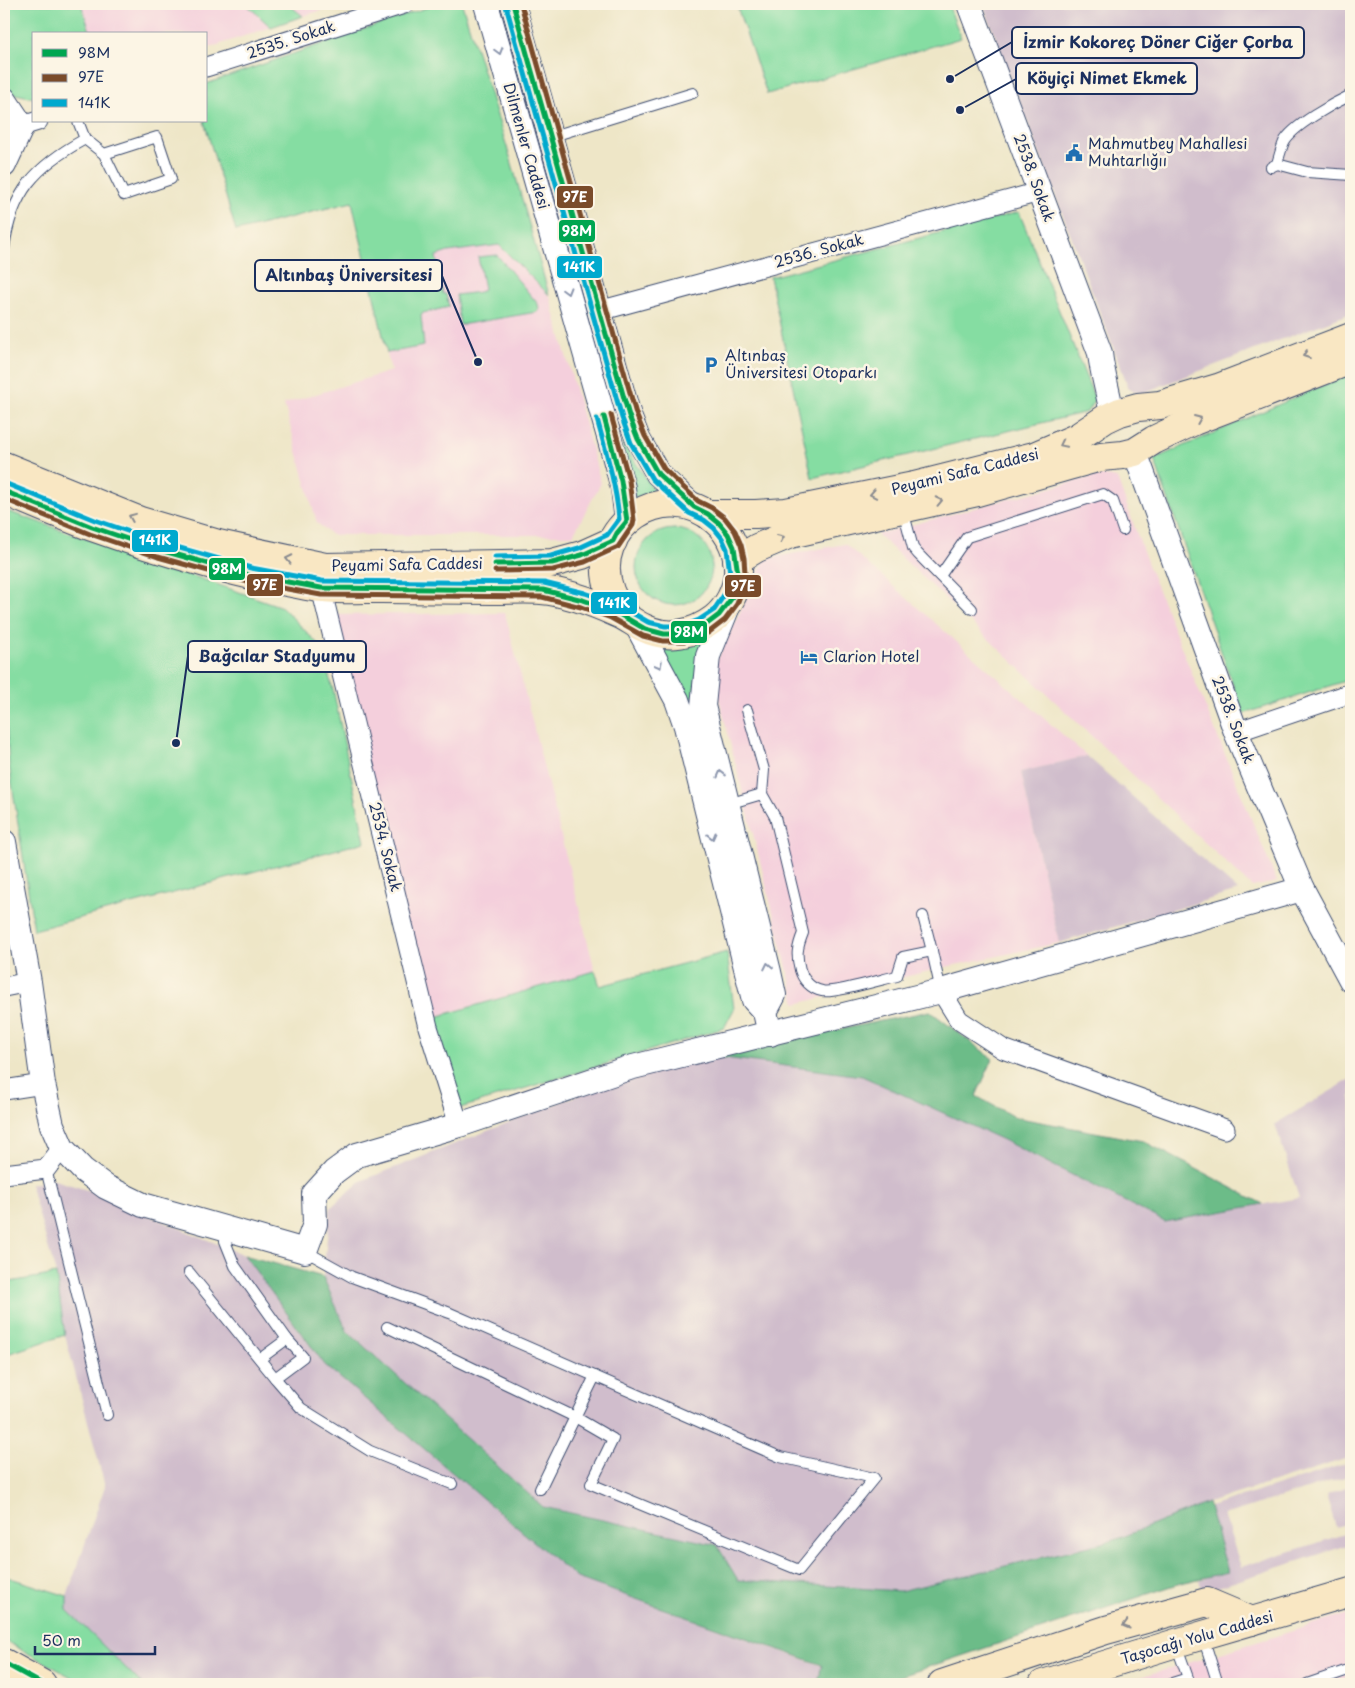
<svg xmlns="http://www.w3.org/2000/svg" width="1355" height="1688" viewBox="0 0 1355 1688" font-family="'Playpen Sans',sans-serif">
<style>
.built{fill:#f4cfdc}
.industrial{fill:#d0bdcc}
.green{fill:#85dda2;stroke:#508680}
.forest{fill:#6cbc88;stroke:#447673}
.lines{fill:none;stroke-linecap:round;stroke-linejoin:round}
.service-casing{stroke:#3b4a6e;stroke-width:12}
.minor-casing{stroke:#3b4a6e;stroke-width:21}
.tertiary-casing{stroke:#3b4a6e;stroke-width:26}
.secondary-casing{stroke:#3b4a6e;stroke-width:30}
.service{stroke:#fff;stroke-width:10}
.minor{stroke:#fff;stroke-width:19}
.tertiary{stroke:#fff;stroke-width:24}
.secondary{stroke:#f9e7c3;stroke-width:28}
.bus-1-casing{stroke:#fcf5e5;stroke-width:9}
.bus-2-casing{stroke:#fcf5e5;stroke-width:9}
.bus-3-casing{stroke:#fcf5e5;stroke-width:9}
.bus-1{stroke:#00a651;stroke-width:5}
.bus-2{stroke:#7a4b2a;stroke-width:5}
.bus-3{stroke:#00a9ce;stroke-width:5}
.oneway{stroke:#8d97ae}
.oneway2{stroke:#8a8b90}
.labels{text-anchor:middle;stroke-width:5;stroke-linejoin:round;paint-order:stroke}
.street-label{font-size:15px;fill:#1b2f5e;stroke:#fcf5e5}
.poi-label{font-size:15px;fill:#1b2f5e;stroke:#fcf5e5;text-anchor:start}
.leader{fill:none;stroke:#1b2f5e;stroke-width:2}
.callout-dot{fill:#1b2f5e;stroke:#fcf5e5;stroke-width:2}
.callout{fill:#fcf5e5;stroke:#1b2f5e;stroke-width:2}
.callout-label{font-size:16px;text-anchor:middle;font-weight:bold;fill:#1b2f5e}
.line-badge{stroke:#fcf5e5;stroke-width:2}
.badge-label{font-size:14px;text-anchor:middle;font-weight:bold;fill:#fff}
</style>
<rect width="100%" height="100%" fill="#fcf5e5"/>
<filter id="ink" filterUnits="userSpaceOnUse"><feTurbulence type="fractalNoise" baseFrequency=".02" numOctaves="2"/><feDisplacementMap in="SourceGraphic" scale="10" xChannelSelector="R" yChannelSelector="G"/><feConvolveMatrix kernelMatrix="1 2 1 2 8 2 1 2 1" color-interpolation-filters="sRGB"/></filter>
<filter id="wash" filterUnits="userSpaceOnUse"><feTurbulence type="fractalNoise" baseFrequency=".0096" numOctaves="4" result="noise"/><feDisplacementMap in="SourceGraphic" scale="20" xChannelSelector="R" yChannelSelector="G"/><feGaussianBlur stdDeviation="1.12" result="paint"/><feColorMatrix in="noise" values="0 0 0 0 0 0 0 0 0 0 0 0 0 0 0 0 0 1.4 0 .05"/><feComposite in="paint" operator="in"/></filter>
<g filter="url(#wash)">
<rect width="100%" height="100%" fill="#eee6c7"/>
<g class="built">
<path d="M81 4H246L271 27 206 49V34H91Z"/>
<path d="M289 4H343L303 16Z"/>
<path d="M451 174 544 275 601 483 573 535H332L317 523 284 404 391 371 352 202Z"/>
<path d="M1099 475 1117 478 1151 573 1277 882 1252 887 877 534Z"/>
<path d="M845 544 1087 756 1021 772 1059 943 941 968 796 1004 712 671 765 559Z"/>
<path d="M505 613 595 971 429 1018 327 615Z"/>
<path d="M1351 1613V1684H1116L1201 1659Z"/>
</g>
<g class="industrial">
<path d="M983 4H1351V313L1142 393 1129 389Z"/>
<path d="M1087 756 1238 891 1059 943 1021 772Z"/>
<path d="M710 1056 862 1076 1003 1140 1165 1222 1299 1198 1275 1124 1351 1079V1457L1208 1503 1115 1540 900 1591 738 1580 717 1545 543 1507 347 1331 323 1277 330 1208 361 1181 624 1077Z"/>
<path d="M55 1180 87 1190 244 1255 325 1365 577 1578 822 1666 818 1684H142L67 1610V1596L105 1486 65 1335 56 1274 30 1184Z"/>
<path d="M1351 1462V1475L1224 1515 1241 1567 1351 1532V1544L1203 1592 1199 1580 1224 1572 1179 1517Z"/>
<path d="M1351 1486V1522L1336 1527 1326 1495Z"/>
</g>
<g class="green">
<path d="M4 4H81L91 34H34V98L11 93 4 85Z"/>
<path d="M246 4H288L303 16 271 27Z"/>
<path d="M437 4H462L511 160 549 295 499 245 448 252 436 256 443 294H446L449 307 423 313 421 316 424 346 387 353 352 202 236 231 204 121H206V84Z"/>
<path d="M736 4H948L961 38 767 94Z"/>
<path d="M1019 212 1095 399 1087 412 812 478 770 277Z"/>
<path d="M497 255 538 304 539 309 537 312 460 325 456 295 480 292 484 289 478 257Z"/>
<path d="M1351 373V679L1243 714 1154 459Z"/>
<path d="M621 441 654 490 635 499Z"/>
<path d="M4 510 282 607 319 645 333 689 365 842 34 930 9 764 6 721 4 711Z"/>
<circle cx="674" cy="567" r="38"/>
<path d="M703 641 691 707 655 649Z"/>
<path d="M727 952 734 1009 724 1028 457 1109 429 1019 595 971 600 986Z"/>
<path d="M56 1274 65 1335 4 1355V1283Z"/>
<path d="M4 1576 67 1596V1610L142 1684H84L4 1640Z"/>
</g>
<g class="forest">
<path d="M930 1011 993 1059 976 1096 1014 1117 1143 1141 1263 1204 1165 1222 1003 1140 862 1076 710 1056Z"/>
<path d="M244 1255 323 1277 347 1331 543 1507 717 1545 738 1580 900 1591 1115 1540 1208 1503 1228 1572 1181 1583 877 1684H818L822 1665 577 1578 325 1365Z"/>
</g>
</g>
<g filter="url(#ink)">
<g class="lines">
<g class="service-casing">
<g id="service">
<path d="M550 137 693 93"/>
<path d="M85 139 104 154 124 195 171 179 157 137 104 154"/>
<path d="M1277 164 1307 172 1351 175"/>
<path d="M1271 167 1277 164C1279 157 1281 149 1284 142 1292 126 1334 103 1351 95"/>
<path d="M4 249C11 192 36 166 85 139L78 121"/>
<path d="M903 510 913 548 918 554 972 609"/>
<path d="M940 576 967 537 1103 494 1113 501 1123 530"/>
<path d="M747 710 764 770 762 794 775 817 803 933C797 948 796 955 800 970 803 980 811 989 822 991 833 994 883 979 897 976L903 957 932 951 941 991"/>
<path d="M728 804 762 794"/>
<path d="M923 916 932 951"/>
<path d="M46 1169 107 1415"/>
<path d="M226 1229 225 1241 235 1266 287 1339 303 1357 275 1378"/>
<path d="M305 1251 352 1277 450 1313 780 1457 874 1478 799 1570 591 1484 613 1439 575 1417 387 1327"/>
<path d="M189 1272 275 1378 301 1408 370 1451 452 1484"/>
<path d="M260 1359 287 1339"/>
<path d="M540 1489 595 1376"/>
<path d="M1203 1637 1218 1684"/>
<path d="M1169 1684 1188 1678 1176 1644"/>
<path d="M1307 1684 1351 1669"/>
</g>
</g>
<g class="minor-casing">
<g id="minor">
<path d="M206 67 404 4"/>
<path d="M22 126 38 121"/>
<path d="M599 311 1039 192"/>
<path d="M323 578 321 588 428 1027 459 1125"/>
<path d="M1236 732 1351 693"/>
<path d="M4 987 29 982"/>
<path d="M941 991 959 1020 1003 1049 1225 1129"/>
<path d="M4 1090 43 1084"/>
<path d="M4 1174 46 1169 62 1148"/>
</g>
</g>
<g class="tertiary-casing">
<g id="tertiary">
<path d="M486 4 609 437 623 488 627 521"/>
<path d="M513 4 629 416 638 439 658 474 694 507"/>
<path d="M969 4 1100 353C1102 374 1109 394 1112 415"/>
<path d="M4 99 22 126 4 165"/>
<path d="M1135 452 1236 732 1302 889 1351 980"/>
<path d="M729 604 708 656 703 706 769 972 774 995 765 1012"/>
<path d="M635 622 677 700 686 726 754 1000 765 1012 770 1034"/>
<path d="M4 842 29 982 43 1084 52 1125 62 1148 83 1170 106 1187 143 1205 305 1251 315 1224 314 1194 334 1172 357 1155 459 1125 629 1068 941 991 1302 889"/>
</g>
</g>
<g class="secondary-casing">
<g id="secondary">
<path d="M4 466 140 521 218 544 325 567 552 563 582 555 613 541"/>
<path d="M4 491C33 503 63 516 92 527 131 541 170 553 209 564 236 572 263 578 292 583 302 585 313 588 323 588 342 590 362 589 381 589 419 589 456 590 493 590 509 590 525 589 541 590 565 592 595 603 617 613 627 617 635 624 644 628 668 640 694 634 714 619 728 608 737 590 738 573 739 554 731 534 716 521 666 475 587 527 610 591 614 602 621 610 628 618"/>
<path d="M708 514H756L786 512 914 486 1034 456 1078 437 1105 419 1120 412 1138 407 1160 405 1218 388 1351 337"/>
<path d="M737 560 757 548 790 534 977 492 1068 466 1101 457 1123 455 1135 452 1154 440 1194 421 1351 360"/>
<path d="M4 1663 42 1684"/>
<path d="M942 1684 1106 1630 1207 1602 1252 1621"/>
<path d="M1043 1684 1176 1643 1351 1592"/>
</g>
</g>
<use href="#service" class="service"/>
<use href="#minor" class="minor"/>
<use href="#tertiary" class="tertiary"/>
<use href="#secondary" class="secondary"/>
<g class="bus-1-casing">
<g id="bus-1">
<path d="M4 491 92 527 160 550 249 575 321 588 543 590 583 600 614 611 645 629 664 634H684L703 627 719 615 731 599 736 587 738 574 734 547 728 534 719 523 708 514 694 507 658 474 638 439 629 416 513 4"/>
<path d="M495 564 552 563 582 555 613 541 617 533 627 521 621 481 604 417"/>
<path d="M4 1663 42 1684"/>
</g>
</g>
<g class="bus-2-casing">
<g id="bus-2">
<path d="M4 499 90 534 158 557 248 582 321 595 542 597 581 607 611 618 643 636 663 641H685L708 633 725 620 737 604 743 588 745 574 744 558 741 545 735 531 725 518 712 508 698 501 664 469 645 436 636 414 521 4"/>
<path d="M495 571 553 570 585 562 618 547 633 525 634 520 629 480 611 415"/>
</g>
</g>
<g class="bus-3-casing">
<g id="bus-3">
<path d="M7 484 95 520 162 543 251 568 322 581 544 583 585 593 617 604 648 622 665 626H683L699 620 714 610 724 595 729 585 730 574 727 549 722 538 714 528 704 520 689 513 652 479 631 443 622 418 506 6"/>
<path d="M495 557 551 556 579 548 607 535 619 519C616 484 606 452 597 419"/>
</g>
</g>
<use href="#bus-1" class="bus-1"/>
<use href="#bus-2" class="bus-2"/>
<use href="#bus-3" class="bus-3"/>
</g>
<defs><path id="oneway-chevron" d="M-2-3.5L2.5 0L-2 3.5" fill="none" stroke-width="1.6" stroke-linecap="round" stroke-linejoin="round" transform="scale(1.25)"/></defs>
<g class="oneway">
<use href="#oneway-chevron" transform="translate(499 51) rotate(74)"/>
<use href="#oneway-chevron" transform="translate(567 291) rotate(74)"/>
<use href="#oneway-chevron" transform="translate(659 665) rotate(62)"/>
<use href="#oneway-chevron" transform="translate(721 774) rotate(-104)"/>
<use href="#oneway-chevron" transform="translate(712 836) rotate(76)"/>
<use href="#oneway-chevron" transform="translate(768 966) rotate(-102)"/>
</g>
<g class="oneway2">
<use href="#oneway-chevron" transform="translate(1306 355) rotate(160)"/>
<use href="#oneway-chevron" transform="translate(1198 419) rotate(-23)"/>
<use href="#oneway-chevron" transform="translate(1063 444) rotate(154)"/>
<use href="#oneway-chevron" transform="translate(873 494) rotate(169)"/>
<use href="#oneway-chevron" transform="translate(939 501) rotate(-12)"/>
<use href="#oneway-chevron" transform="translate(132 517) rotate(-158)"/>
<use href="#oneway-chevron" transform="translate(781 538) rotate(-24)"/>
<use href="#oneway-chevron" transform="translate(289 559) rotate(-168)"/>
<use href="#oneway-chevron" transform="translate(1126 1625) rotate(164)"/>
</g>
</g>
<defs>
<g id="civic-bare" transform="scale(1.35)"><path d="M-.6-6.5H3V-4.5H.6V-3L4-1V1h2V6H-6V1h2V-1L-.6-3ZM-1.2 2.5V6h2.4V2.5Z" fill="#1f6fb2" stroke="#fcf5e5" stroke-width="2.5" paint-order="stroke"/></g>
<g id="parking-bare" transform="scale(1.35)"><path d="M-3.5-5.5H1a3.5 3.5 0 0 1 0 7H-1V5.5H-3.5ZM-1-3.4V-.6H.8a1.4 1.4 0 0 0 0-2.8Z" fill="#1f6fb2" stroke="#fcf5e5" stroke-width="2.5" paint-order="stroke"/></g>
<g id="hotel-bare" transform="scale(1.35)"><path d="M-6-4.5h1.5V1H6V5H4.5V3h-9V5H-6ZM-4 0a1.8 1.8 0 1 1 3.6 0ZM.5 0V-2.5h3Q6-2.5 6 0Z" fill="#1f6fb2" stroke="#fcf5e5" stroke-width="2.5" paint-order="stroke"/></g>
</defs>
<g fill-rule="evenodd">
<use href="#civic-bare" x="1074" y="153"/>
<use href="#parking-bare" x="711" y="365"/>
<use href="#hotel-bare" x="809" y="657"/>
</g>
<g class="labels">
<g class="street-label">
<text transform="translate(291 40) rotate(-18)" y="5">2535. Sokak</text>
<text transform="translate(526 146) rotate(74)" y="5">Dilmenler Caddesi</text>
<text transform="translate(1034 178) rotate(70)" y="5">2538. Sokak</text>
<text transform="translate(819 251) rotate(-15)" y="5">2536. Sokak</text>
<text transform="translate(965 472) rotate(-14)" y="5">Peyami Safa Caddesi</text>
<text transform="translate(407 565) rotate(-1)" y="5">Peyami Safa Caddesi</text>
<text transform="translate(1233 720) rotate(69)" y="5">2538. Sokak</text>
<text transform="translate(385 847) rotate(76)" y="5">2534. Sokak</text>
<text transform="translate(1197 1638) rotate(-16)" y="5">Taşocağı Yolu Caddesi</text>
</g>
<g class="poi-label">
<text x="1088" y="149">Mahmutbey Mahallesi<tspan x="1088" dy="17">Muhtarlığıı</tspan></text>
<text x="725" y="361">Altınbaş<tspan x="725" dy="17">Üniversitesi Otoparkı</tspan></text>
<text x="823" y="662">Clarion Hotel</text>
</g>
</g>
<path class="leader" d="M950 79L1012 42M960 110L1016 79M478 362L442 276M176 743L188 656"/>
<g class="callout-dot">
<circle cx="950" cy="79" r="5"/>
<circle cx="960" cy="110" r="5"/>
<circle cx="478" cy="362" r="5"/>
<circle cx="176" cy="743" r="5"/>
</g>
<g class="callout">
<rect x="1012" y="27" width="292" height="31" rx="5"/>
<rect x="1016" y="63" width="181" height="31" rx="5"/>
<rect x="255" y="260" width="187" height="31" rx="5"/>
<rect x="188" y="641" width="178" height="31" rx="5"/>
</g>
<g class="callout-label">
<text x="1158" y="48">İzmir Kokoreç Döner Ciğer Çorba</text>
<text x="1107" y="84">Köyiçi Nimet Ekmek</text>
<text x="349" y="281">Altınbaş Üniversitesi</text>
<text x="277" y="662">Bağcılar Stadyumu</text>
</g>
<g class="line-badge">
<rect x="556" y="185" width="38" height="24" rx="5" fill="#7a4b2a"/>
<rect x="558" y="219" width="38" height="24" rx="5" fill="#00a651"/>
<rect x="556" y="255" width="47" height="24" rx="5" fill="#00a9ce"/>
<rect x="131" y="529" width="48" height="24" rx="5" fill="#00a9ce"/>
<rect x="208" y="557" width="38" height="24" rx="5" fill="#00a651"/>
<rect x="246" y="573" width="38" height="24" rx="5" fill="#7a4b2a"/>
<rect x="724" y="574" width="38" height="24" rx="5" fill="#7a4b2a"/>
<rect x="590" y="591" width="48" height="24" rx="5" fill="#00a9ce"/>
<rect x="670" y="620" width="38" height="24" rx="5" fill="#00a651"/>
</g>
<g class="badge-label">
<text x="575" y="202">97E</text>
<text x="577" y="236">98M</text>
<text x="579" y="272">141K</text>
<text x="155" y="545">141K</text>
<text x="227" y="574">98M</text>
<text x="265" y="590">97E</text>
<text x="743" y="591">97E</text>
<text x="614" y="608">141K</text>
<text x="689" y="637">98M</text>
</g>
<rect width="1355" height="1688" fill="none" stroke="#fcf5e5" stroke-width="20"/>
<rect x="32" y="32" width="175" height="90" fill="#fcf5e5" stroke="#a2a6af"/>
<rect x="42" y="49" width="25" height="8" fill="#00a651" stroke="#a2a6af"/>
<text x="78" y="58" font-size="15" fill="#1b2f5e">98M</text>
<rect x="42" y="74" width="25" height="8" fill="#7a4b2a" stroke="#a2a6af"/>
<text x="78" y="82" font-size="15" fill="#1b2f5e">97E</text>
<rect x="42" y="99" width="25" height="8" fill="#00a9ce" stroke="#a2a6af"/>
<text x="78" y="108" font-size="15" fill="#1b2f5e">141K</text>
<path d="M35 1646v8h120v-8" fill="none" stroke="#1b2f5e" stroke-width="2.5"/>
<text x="42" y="1646" font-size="15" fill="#1b2f5e" stroke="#fcf5e5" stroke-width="4" paint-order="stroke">50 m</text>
</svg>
